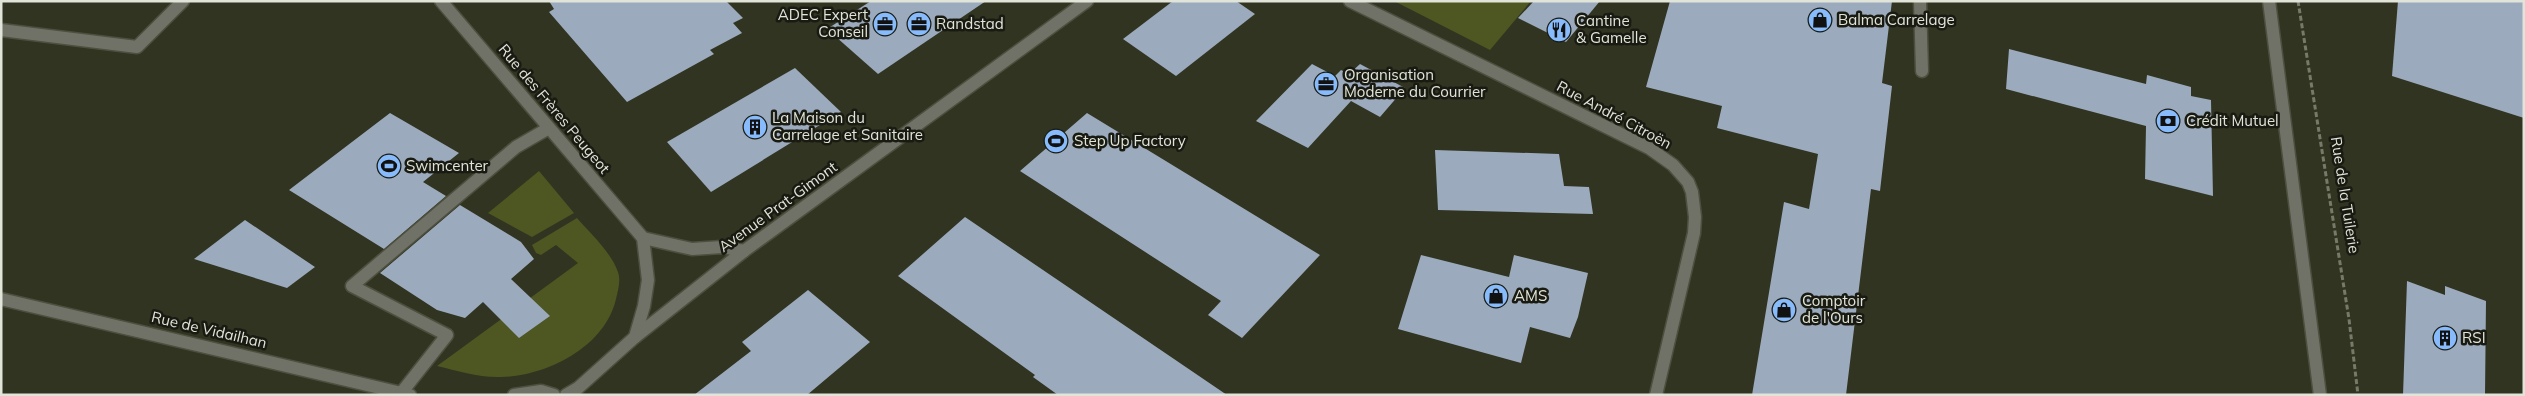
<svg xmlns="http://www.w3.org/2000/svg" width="2525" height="396" viewBox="0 0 2525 396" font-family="Mulish,sans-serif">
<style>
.green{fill:#4e5621}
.building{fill:#9baabd}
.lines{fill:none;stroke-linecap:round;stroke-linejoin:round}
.minor-casing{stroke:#4d503e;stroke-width:15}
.path{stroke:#777a69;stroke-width:3;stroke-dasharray:5 2.5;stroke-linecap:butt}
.minor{stroke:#707268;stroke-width:12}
.labels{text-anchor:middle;stroke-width:5;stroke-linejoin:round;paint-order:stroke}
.poi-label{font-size:15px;fill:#e1e4d8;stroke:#191b12;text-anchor:start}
.street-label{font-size:15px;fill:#e1e4d8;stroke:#191b12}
</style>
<rect width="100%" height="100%" fill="#313421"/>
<g class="green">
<path d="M1394 1H1531L1490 50Z"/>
<path d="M539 171 574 213 532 237 488 213Z"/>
<path d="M577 218C591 234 611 252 618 272 621 281 618 290 616 299 605 347 547 376 501 377 480 378 458 371 437 366L578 263 556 245 541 255 536 253 532 245Z"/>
</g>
<g class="building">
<path d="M549 1H726L743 18 733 23 742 33 710 50 714 54 627 102 549 12 554 9Z"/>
<path d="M871 1H986L878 74 827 29Z"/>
<path d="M1173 1H1236L1255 14 1176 76 1123 39Z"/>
<path d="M1534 1H1600L1566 42 1518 18Z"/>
<path d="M1670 1H1892L1882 83 1892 86 1880 191 1871 189 1846 395H1752L1784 202 1809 209 1818 154 1717 128 1722 106 1646 87Z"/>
<path d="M2398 1H2524V118L2392 76Z"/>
<path d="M2009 49 2146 84 2147 75 2191 87V96L2211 100 2213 196 2145 179 2146 126 2006 89Z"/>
<path d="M1312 64 1335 76 1341 70 1349 74 1360 64 1405 88 1380 117 1351 101 1308 148 1256 121Z"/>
<path d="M795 68 841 112 711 192 667 142Z"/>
<path d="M390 113 459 153 423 182 446 196 384 249 289 190Z"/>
<path d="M1087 113 1320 255 1242 338 1208 315 1221 301 1020 171Z"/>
<path d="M1435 150 1559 154 1564 186 1589 187 1593 214 1438 210Z"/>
<path d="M460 205 521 242 534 259 511 279 550 316 519 338 483 302 465 318 437 310 380 273Z"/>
<path d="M965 217 1227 395H1058L1033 377 1035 375 898 276Z"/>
<path d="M245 220 315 267 287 288 194 259Z"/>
<path d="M1421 255 1509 277 1514 255 1588 273 1578 317 1570 338 1530 327 1521 363 1398 329Z"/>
<path d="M2407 281 2445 295V286L2486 301 2485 395H2403Z"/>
<path d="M808 290 870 342 807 395H694L751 351 742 342Z"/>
</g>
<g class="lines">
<g class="minor-casing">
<g id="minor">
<path d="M441 1 643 238 648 280 644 306 635 337"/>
<path d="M1350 1 1649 148 1673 165 1688 182 1692 192 1695 217 1694 233 1656 395"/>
<path d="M1920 1 1922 71"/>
<path d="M2269 1 2320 395"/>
<path d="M1 30 137 47 183 1"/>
<path d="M643 238 692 249 722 247 744 251"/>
<path d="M1 299 410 395"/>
<path d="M402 392 447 335 352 286 516 147 549 128"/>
<path d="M514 395 541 391 554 395"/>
<path d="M566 395 578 388 635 337 744 251 1087 1"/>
</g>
</g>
<path class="path" d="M2298 1 2349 319 2358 395"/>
<use href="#minor" class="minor"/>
</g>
<defs>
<g id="shop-disc" transform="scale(1.25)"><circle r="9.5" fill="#87bbfb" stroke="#191b12"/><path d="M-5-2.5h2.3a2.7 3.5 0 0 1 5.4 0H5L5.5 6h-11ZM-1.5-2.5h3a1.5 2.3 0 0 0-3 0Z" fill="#111"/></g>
<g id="office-disc" transform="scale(1.25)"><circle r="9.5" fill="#87bbfb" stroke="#191b12"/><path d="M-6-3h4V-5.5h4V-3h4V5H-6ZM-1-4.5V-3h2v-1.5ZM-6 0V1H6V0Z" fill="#111"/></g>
<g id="restaurant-disc" transform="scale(1.25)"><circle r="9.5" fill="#87bbfb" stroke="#191b12"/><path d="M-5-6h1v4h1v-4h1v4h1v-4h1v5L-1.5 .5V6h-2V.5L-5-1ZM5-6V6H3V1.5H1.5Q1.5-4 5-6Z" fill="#111"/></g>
<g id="bank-disc" transform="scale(1.25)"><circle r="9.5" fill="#87bbfb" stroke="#191b12"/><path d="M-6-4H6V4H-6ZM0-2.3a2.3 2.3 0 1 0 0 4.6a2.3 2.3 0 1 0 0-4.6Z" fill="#111"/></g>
<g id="building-disc" transform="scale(1.25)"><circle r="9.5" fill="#87bbfb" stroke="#191b12"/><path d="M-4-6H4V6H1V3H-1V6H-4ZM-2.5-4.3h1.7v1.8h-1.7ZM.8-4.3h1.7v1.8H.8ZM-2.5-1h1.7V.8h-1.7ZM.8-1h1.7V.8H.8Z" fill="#111"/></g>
<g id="stadium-disc" transform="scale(1.25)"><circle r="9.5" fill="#87bbfb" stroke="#191b12"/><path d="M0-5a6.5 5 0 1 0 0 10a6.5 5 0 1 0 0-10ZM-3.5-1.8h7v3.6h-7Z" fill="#111"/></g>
</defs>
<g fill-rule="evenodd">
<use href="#shop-disc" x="1820" y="20"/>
<use href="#office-disc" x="885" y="24"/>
<use href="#office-disc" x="919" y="24"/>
<use href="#restaurant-disc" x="1559" y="30"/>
<use href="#office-disc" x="1326" y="84"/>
<use href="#bank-disc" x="2168" y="121"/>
<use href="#building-disc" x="755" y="127"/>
<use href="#stadium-disc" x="1056" y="141"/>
<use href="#stadium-disc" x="389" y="166"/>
<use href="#shop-disc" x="1496" y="296"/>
<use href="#shop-disc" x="1784" y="310"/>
<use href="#building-disc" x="2445" y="338"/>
</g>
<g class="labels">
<g class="poi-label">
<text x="868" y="20" text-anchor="end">ADEC Expert<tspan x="868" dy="17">Conseil</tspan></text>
<text x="1838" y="25">Balma Carrelage</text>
<text x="1576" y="26">Cantine<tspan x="1576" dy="17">&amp; Gamelle</tspan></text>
<text x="936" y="29">Randstad</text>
<text x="1344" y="80">Organisation<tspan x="1344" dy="17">Moderne du Courrier</tspan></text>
<text x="772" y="123">La Maison du<tspan x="772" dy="17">Carrelage et Sanitaire</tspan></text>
<text x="2186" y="126">Crédit Mutuel</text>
<text x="1074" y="146">Step Up Factory</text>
<text x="406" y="171">Swimcenter</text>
<text x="1514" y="301">AMS</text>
<text x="1802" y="306">Comptoir<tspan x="1802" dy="17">de l'Ours</tspan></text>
<text x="2462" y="343">RSI</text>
</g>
<g class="street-label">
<text transform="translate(554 109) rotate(50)" y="5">Rue des Frères Peugeot</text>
<text transform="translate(1614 115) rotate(28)" y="5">Rue André Citroën</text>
<text transform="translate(2345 195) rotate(81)" y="5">Rue de la Tuilerie</text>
<text transform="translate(778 207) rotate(-36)" y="5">Avenue Prat-Gimont</text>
<text transform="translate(209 330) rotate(13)" y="5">Rue de Vidailhan</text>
</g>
</g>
<rect width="2525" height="396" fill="none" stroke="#e1e4d8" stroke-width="5"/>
</svg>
